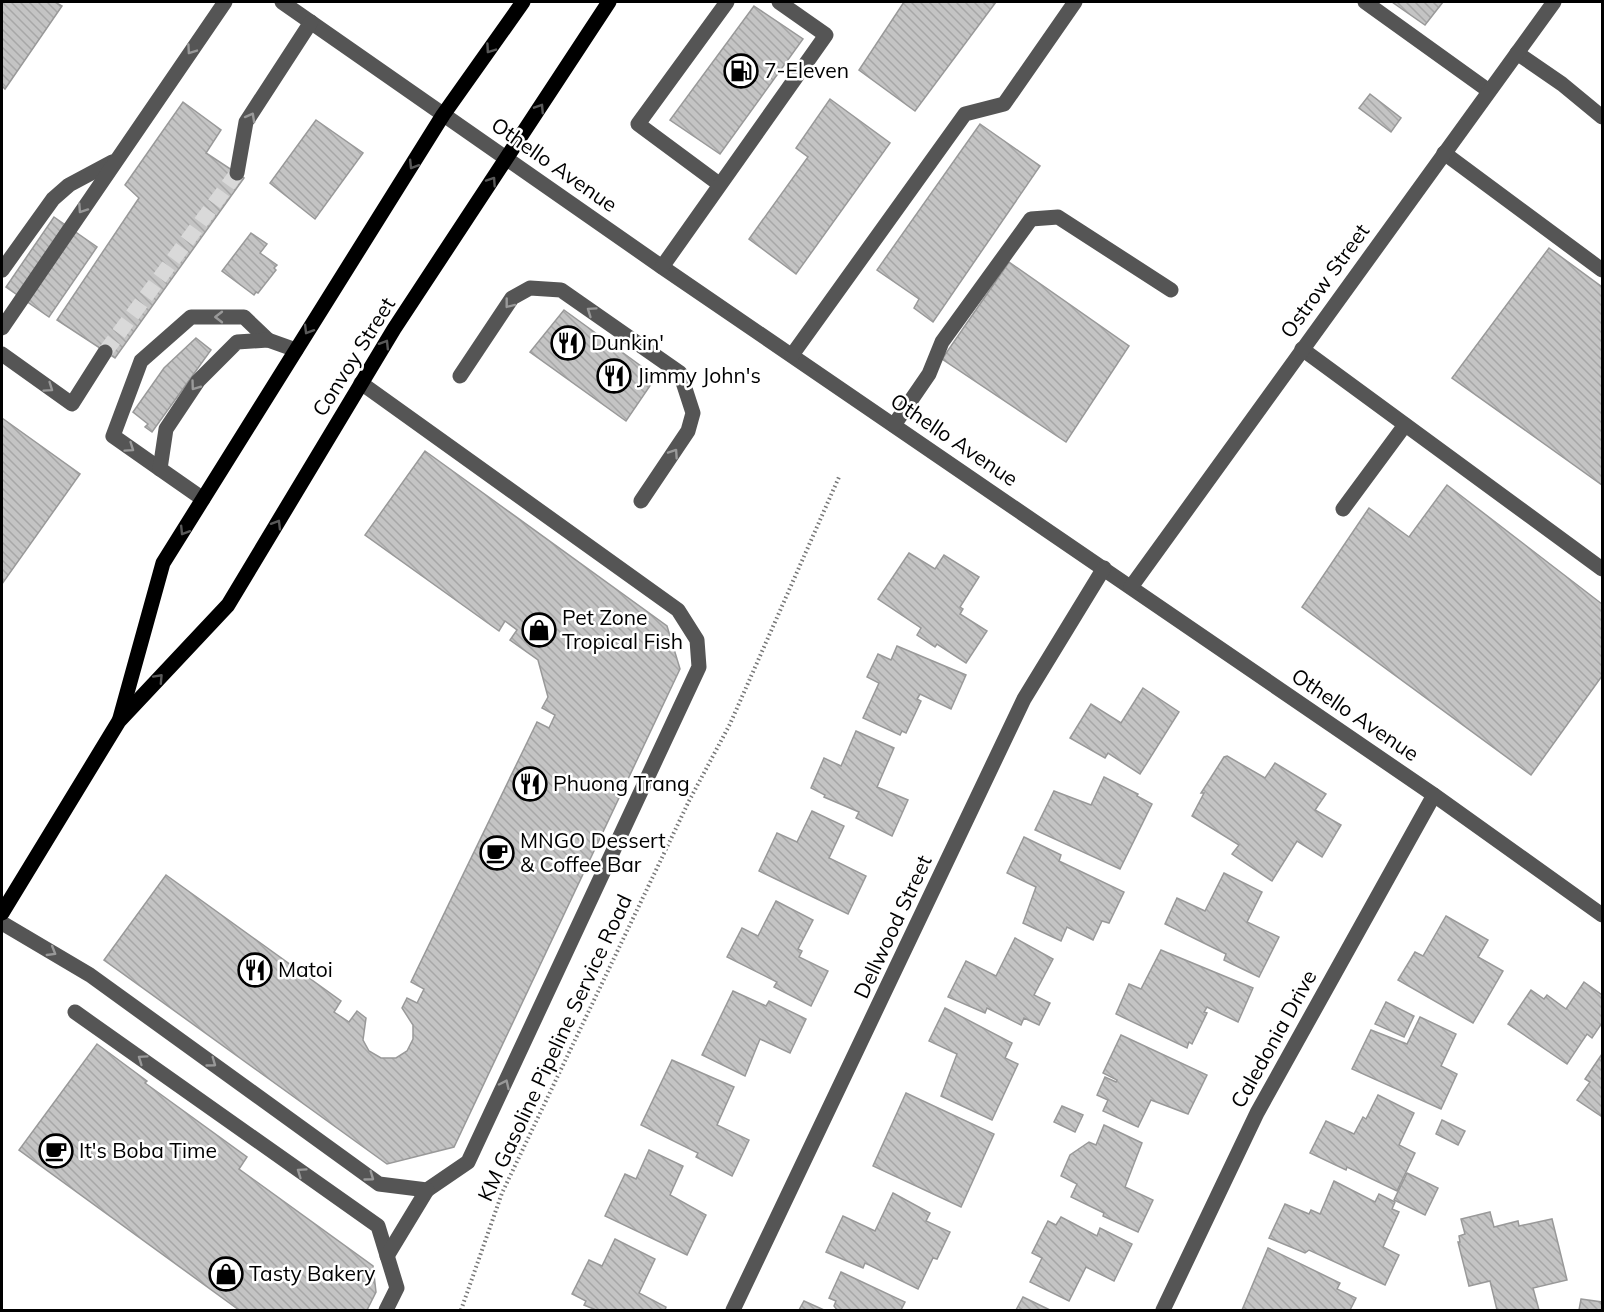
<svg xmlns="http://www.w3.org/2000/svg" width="1604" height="1312" viewBox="0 0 1604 1312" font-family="Mulish,sans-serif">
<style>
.building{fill:url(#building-back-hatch);stroke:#999;stroke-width:1.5}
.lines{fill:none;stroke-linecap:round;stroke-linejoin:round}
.minor-tunnel{stroke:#d9d9d9;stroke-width:15;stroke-dasharray:15 8;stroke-linecap:butt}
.path{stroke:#777;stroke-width:4;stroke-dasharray:1.5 3;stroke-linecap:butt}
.minor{stroke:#555;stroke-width:15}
.major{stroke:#000;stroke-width:15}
.oneway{stroke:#595959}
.oneway2{stroke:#999}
.labels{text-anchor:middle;stroke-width:5;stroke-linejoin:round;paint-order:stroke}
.poi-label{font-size:21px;fill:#000;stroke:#fff;text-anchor:start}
.street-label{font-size:21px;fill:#000;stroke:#fff}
</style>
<defs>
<pattern id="building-back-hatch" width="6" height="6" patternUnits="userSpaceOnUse" patternTransform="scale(1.5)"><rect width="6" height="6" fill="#c4c4c4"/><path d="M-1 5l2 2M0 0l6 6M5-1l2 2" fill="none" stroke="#a7a7a7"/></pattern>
</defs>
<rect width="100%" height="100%" fill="#fff"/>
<g class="building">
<path d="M2 2H55L62 6 5 89 2 86Z"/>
<path d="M904 2H996L915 111 859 70Z"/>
<path d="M1392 2H1443L1425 25Z"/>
<path d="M754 6 803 39 720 154 670 120Z"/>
<path d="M1370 94 1401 118 1391 132 1359 108Z"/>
<path d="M830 99 890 143 796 274 749 239 808 157 796 148Z"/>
<path d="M183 102 221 130 206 153 244 178 115 358 57 320 139 198 125 185Z"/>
<path d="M316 120 363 153 315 219 270 183Z"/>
<path d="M980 124 1040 166 933 322 914 308 919 299 877 270Z"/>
<path d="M54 217 97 247 49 317 6 287Z"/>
<path d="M251 233 267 244 260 253 277 265 274 268 276 270 258 293 256 292 254 295 222 271Z"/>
<path d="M1549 248 1602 287V485L1452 378Z"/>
<path d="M1009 262 1129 346 1066 442 942 359Z"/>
<path d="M564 310 656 377 626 421 530 352Z"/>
<path d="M196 338 211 350 152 432 145 427 148 424 133 412 164 368Z"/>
<path d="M2 418 80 474 2 584Z"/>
<path d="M425 451 667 626 680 669 454 1147 387 1164 104 960 166 875 341 1001 334 1012 349 1022 357 1011 366 1018 363 1040 369 1051 381 1058H396L407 1051 413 1039V1025L402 1008 407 998 417 1003 424 989 411 982 537 722 549 728 555 715 542 708 548 697 538 660 510 640 517 630 505 621 499 631 365 535Z"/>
<path d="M1447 485 1602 604V676L1531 775 1302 607 1369 508 1409 537Z"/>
<path d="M909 553 935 569 944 555 979 577 960 607 963 609 960 614 987 631 966 663 937 644 935 647 917 635 921 628 878 599Z"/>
<path d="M897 646 966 675 951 709 920 694 917 699 921 701 906 733 902 731 900 735 863 718 879 683 867 677 878 654 891 660Z"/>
<path d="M1143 688 1179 712 1140 774 1108 753 1105 758 1070 738 1091 704 1121 723Z"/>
<path d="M856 731 894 748 877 787 908 800 892 836 856 818 859 812 824 797 825 795 811 788 824 758 841 766Z"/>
<path d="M1227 756 1265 778 1275 763 1326 794 1315 810 1341 825 1322 857 1297 841 1272 881 1232 854 1239 845 1192 816 1204 793H1201L1224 757Z"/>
<path d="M1104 777 1138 794 1137 796 1152 804 1120 869 1035 830 1054 791 1091 805Z"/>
<path d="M812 811 844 826 829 858 866 876 848 914 759 871 777 833 797 842Z"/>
<path d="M1024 837 1061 855 1059 861 1124 892 1109 923 1102 921 1093 940 1067 927 1061 941 1023 923 1036 887 1007 873Z"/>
<path d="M1224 873 1262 892 1247 922 1279 937 1259 977 1224 960 1226 954 1165 924 1177 898 1205 911Z"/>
<path d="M776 901 813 920 798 949 802 951 799 957 828 971 811 1006 774 987 777 982 727 957 742 928 758 936Z"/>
<path d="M1446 916 1488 940 1478 957 1503 971 1473 1023 1398 980 1415 952 1423 956Z"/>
<path d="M1015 938 1053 959 1034 995 1050 1003 1039 1025 1024 1018 1021 1025 987 1008 985 1013 948 997 966 961 996 976Z"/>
<path d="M1161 950 1253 988 1238 1022 1207 1007 1204 1012 1207 1013 1192 1044 1189 1042 1187 1048 1116 1014 1129 984 1141 989Z"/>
<path d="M1584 982 1602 995V1023L1592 1038 1587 1034 1567 1064 1508 1024 1531 990 1544 999 1547 995 1566 1009Z"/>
<path d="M733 991 766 1006 769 1001 806 1019 790 1053 760 1039 745 1076 702 1055Z"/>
<path d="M1386 1002 1414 1016 1404 1037 1375 1024Z"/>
<path d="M945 1008 1012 1043 1005 1058 1018 1064 992 1120 941 1096 957 1054 929 1041Z"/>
<path d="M1420 1017 1456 1034 1441 1066 1457 1074 1441 1109 1352 1069 1371 1030 1407 1044Z"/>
<path d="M1121 1035 1207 1075 1188 1114 1151 1100 1138 1127 1103 1111 1108 1100 1097 1095 1105 1077 1116 1082 1117 1080 1103 1073Z"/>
<path d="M97 1044 147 1081 145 1083 247 1157 239 1169 373 1266 376 1292 367 1310H239L19 1150Z"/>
<path d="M1602 1054V1113L1601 1116 1577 1100 1590 1082 1585 1079Z"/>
<path d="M672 1060 734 1087 717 1125 749 1140 732 1176 696 1157 698 1153 641 1125Z"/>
<path d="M906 1093 994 1134 961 1207 873 1166Z"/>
<path d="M1378 1095 1414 1113 1399 1145 1415 1153 1397 1191 1347 1167 1346 1170 1310 1153 1326 1121 1354 1134 1363 1117 1366 1119Z"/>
<path d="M1062 1106 1083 1115 1075 1132 1054 1122Z"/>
<path d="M1442 1120 1465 1131 1458 1145 1436 1134Z"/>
<path d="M1104 1125 1142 1143 1125 1187 1153 1200 1138 1232 1103 1216 1104 1213 1071 1197 1077 1184 1061 1176 1070 1155 1089 1142 1096 1145Z"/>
<path d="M649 1150 683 1166 670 1195 706 1215 687 1255 605 1216 625 1174 636 1179Z"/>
<path d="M1407 1173 1438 1188 1425 1215 1394 1200Z"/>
<path d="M1334 1181 1375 1202 1379 1194 1395 1202 1392 1209 1399 1212 1383 1247 1399 1255 1385 1285 1309 1250 1305 1253 1269 1238 1285 1204 1309 1214 1311 1210 1320 1214Z"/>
<path d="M893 1193 930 1213 926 1221 950 1232 937 1259 933 1258 918 1289 865 1263 863 1268 826 1252 843 1216 875 1231Z"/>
<path d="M1490 1212 1494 1227 1518 1221 1519 1226 1552 1219 1567 1280 1533 1288 1539 1310H1497L1490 1281 1469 1286 1458 1242H1460L1459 1236 1465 1234 1461 1219Z"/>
<path d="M1061 1217 1097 1236 1100 1228 1132 1244 1114 1281 1086 1267 1069 1301 1030 1282 1042 1258 1032 1253 1048 1221 1056 1225Z"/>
<path d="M615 1239 655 1259 639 1293 666 1307 665 1310H596L584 1305 586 1301 572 1294 589 1260 602 1266Z"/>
<path d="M1268 1248 1340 1283 1337 1289 1356 1298 1350 1310H1242Z"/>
<path d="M841 1272 905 1302 901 1310H837L834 1306 836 1301 829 1298Z"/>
<path d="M1023 1297 1050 1310H1016Z"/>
<path d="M1581 1299 1602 1302V1310H1579Z"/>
<path d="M804 1301 824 1310H799Z"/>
</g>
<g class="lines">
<path class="minor-tunnel" d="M105 352 237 173"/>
<path class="path" d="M461 1310 502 1193 689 801 730 724 839 477"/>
<g class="minor">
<path d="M282 2 662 267 1434 795 1602 915"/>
<path d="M1365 2 1489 91"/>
<path d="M1517 53 1562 84 1602 117"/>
<path d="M1444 153 1602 270"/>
<path d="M237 173 246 122 311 22"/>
<path d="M719 184 638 124 727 2"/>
<path d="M662 267 826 35 779 2"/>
<path d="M2 270 53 199 69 185 112 162"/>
<path d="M2 328 225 2"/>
<path d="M1302 349 1602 569"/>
<path d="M2 354 72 404 105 352"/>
<path d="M792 355 965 114 1004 104 1075 2"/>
<path d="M460 376 512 298 530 288 561 290 680 373 693 413 688 431 641 501"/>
<path d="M894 425 929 374 942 342 1031 219 1058 217 1171 290"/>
<path d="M160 469 113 436 141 361 191 317H244L268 340"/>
<path d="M203 499 160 469 166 429 198 381 237 342 268 340 296 350"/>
<path d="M1343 509 1405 425"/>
<path d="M1131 587 1554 2"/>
<path d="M2 923 90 975 379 1184 427 1190 468 1162 699 667 697 640 678 610 361 383"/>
<path d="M75 1012 378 1226 397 1288 386 1310"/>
<path d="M387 1256 427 1190"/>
<path d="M733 1310 1024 699 1104 568"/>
<path d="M1163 1310 1257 1113 1434 795"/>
</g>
<g class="major">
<path d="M120 718 163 563 443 115 523 2"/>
<path d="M2 913 119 721 228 605 394 329 609 2"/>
</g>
</g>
<defs><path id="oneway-chevron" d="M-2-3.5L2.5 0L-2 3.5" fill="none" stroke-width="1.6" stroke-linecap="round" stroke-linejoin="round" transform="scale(1.5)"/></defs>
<g class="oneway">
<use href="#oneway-chevron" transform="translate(490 49) rotate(125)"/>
<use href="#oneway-chevron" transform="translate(540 108) rotate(-57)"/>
<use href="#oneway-chevron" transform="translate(413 165) rotate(122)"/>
<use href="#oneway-chevron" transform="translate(492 181) rotate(-56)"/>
<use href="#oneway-chevron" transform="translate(308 330) rotate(121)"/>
<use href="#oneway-chevron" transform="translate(385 344) rotate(-58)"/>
<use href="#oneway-chevron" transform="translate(277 524) rotate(-59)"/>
<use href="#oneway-chevron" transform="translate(184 531) rotate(122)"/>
<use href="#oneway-chevron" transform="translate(159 678) rotate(-47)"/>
</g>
<g class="oneway2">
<use href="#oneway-chevron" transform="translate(191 50) rotate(125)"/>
<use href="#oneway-chevron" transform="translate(251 117) rotate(-61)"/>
<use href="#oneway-chevron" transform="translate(82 209) rotate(124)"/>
<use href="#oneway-chevron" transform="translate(509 304) rotate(128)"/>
<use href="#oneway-chevron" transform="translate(591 311) rotate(-145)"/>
<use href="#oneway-chevron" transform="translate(219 317) rotate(180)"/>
<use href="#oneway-chevron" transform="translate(195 386) rotate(126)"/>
<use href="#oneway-chevron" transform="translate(49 388) rotate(35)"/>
<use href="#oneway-chevron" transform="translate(130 448) rotate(35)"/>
<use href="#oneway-chevron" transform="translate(674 453) rotate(-56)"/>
<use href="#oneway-chevron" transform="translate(52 952) rotate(31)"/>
<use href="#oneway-chevron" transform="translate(142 1059) rotate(-145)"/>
<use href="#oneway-chevron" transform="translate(212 1063) rotate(36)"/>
<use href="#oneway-chevron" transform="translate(505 1084) rotate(-65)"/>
<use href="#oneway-chevron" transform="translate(301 1172) rotate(-145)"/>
<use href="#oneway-chevron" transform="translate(370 1177) rotate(36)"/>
</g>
<defs>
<g id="fuel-ring" transform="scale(1.725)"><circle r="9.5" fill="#fff" stroke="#000" stroke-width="1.5"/><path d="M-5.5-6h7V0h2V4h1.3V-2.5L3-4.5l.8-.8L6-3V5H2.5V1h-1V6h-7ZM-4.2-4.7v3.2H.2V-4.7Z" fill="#000"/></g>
<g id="restaurant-ring" transform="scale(1.725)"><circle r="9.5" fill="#fff" stroke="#000" stroke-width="1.5"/><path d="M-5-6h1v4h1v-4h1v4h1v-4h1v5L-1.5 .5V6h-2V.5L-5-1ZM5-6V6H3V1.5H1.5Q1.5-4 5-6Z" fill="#000"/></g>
<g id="shop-ring" transform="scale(1.725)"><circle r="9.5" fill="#fff" stroke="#000" stroke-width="1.5"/><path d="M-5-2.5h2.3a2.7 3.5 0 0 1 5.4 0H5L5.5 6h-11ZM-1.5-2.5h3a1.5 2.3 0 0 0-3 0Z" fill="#000"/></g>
<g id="cafe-ring" transform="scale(1.725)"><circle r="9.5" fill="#fff" stroke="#000" stroke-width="1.5"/><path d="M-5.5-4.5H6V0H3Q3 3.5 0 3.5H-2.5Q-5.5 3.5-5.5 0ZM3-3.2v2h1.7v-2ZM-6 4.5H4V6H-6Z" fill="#000"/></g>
</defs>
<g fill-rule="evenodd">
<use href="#fuel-ring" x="741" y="71"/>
<use href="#restaurant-ring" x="568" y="343"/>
<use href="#restaurant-ring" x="614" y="376"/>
<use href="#shop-ring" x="539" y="630"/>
<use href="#restaurant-ring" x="530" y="784"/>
<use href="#cafe-ring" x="497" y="853"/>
<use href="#restaurant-ring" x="255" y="970"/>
<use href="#cafe-ring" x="56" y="1151"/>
<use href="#shop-ring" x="226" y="1274"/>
</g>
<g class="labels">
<g class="poi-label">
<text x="764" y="78">7-Eleven</text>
<text x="591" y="350">Dunkin'</text>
<text x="637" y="383">Jimmy John's</text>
<text x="562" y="625">Pet Zone<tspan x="562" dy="24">Tropical Fish</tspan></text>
<text x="553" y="791">Phuong Trang</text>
<text x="520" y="848">MNGO Dessert<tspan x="520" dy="24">&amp; Coffee Bar</tspan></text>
<text x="278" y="977">Matoi</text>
<text x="79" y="1158">It's Boba Time</text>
<text x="249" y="1281">Tasty Bakery</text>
</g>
<g class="street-label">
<text transform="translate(554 165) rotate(35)" y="7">Othello Avenue</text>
<text transform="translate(1325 281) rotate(-54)" y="7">Ostrow Street</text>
<text transform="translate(354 357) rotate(-58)" y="7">Convoy Street</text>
<text transform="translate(954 440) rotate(34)" y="7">Othello Avenue</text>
<text transform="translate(1355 715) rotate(34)" y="7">Othello Avenue</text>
<text transform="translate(893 927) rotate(-65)" y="7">Dellwood Street</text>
<text transform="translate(1274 1039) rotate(-61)" y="7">Caledonia Drive</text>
<text transform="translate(555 1048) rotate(-65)" y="7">KM Gasoline Pipeline Service Road</text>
</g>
</g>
<rect width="1604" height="1312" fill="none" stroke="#000000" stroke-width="6"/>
</svg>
